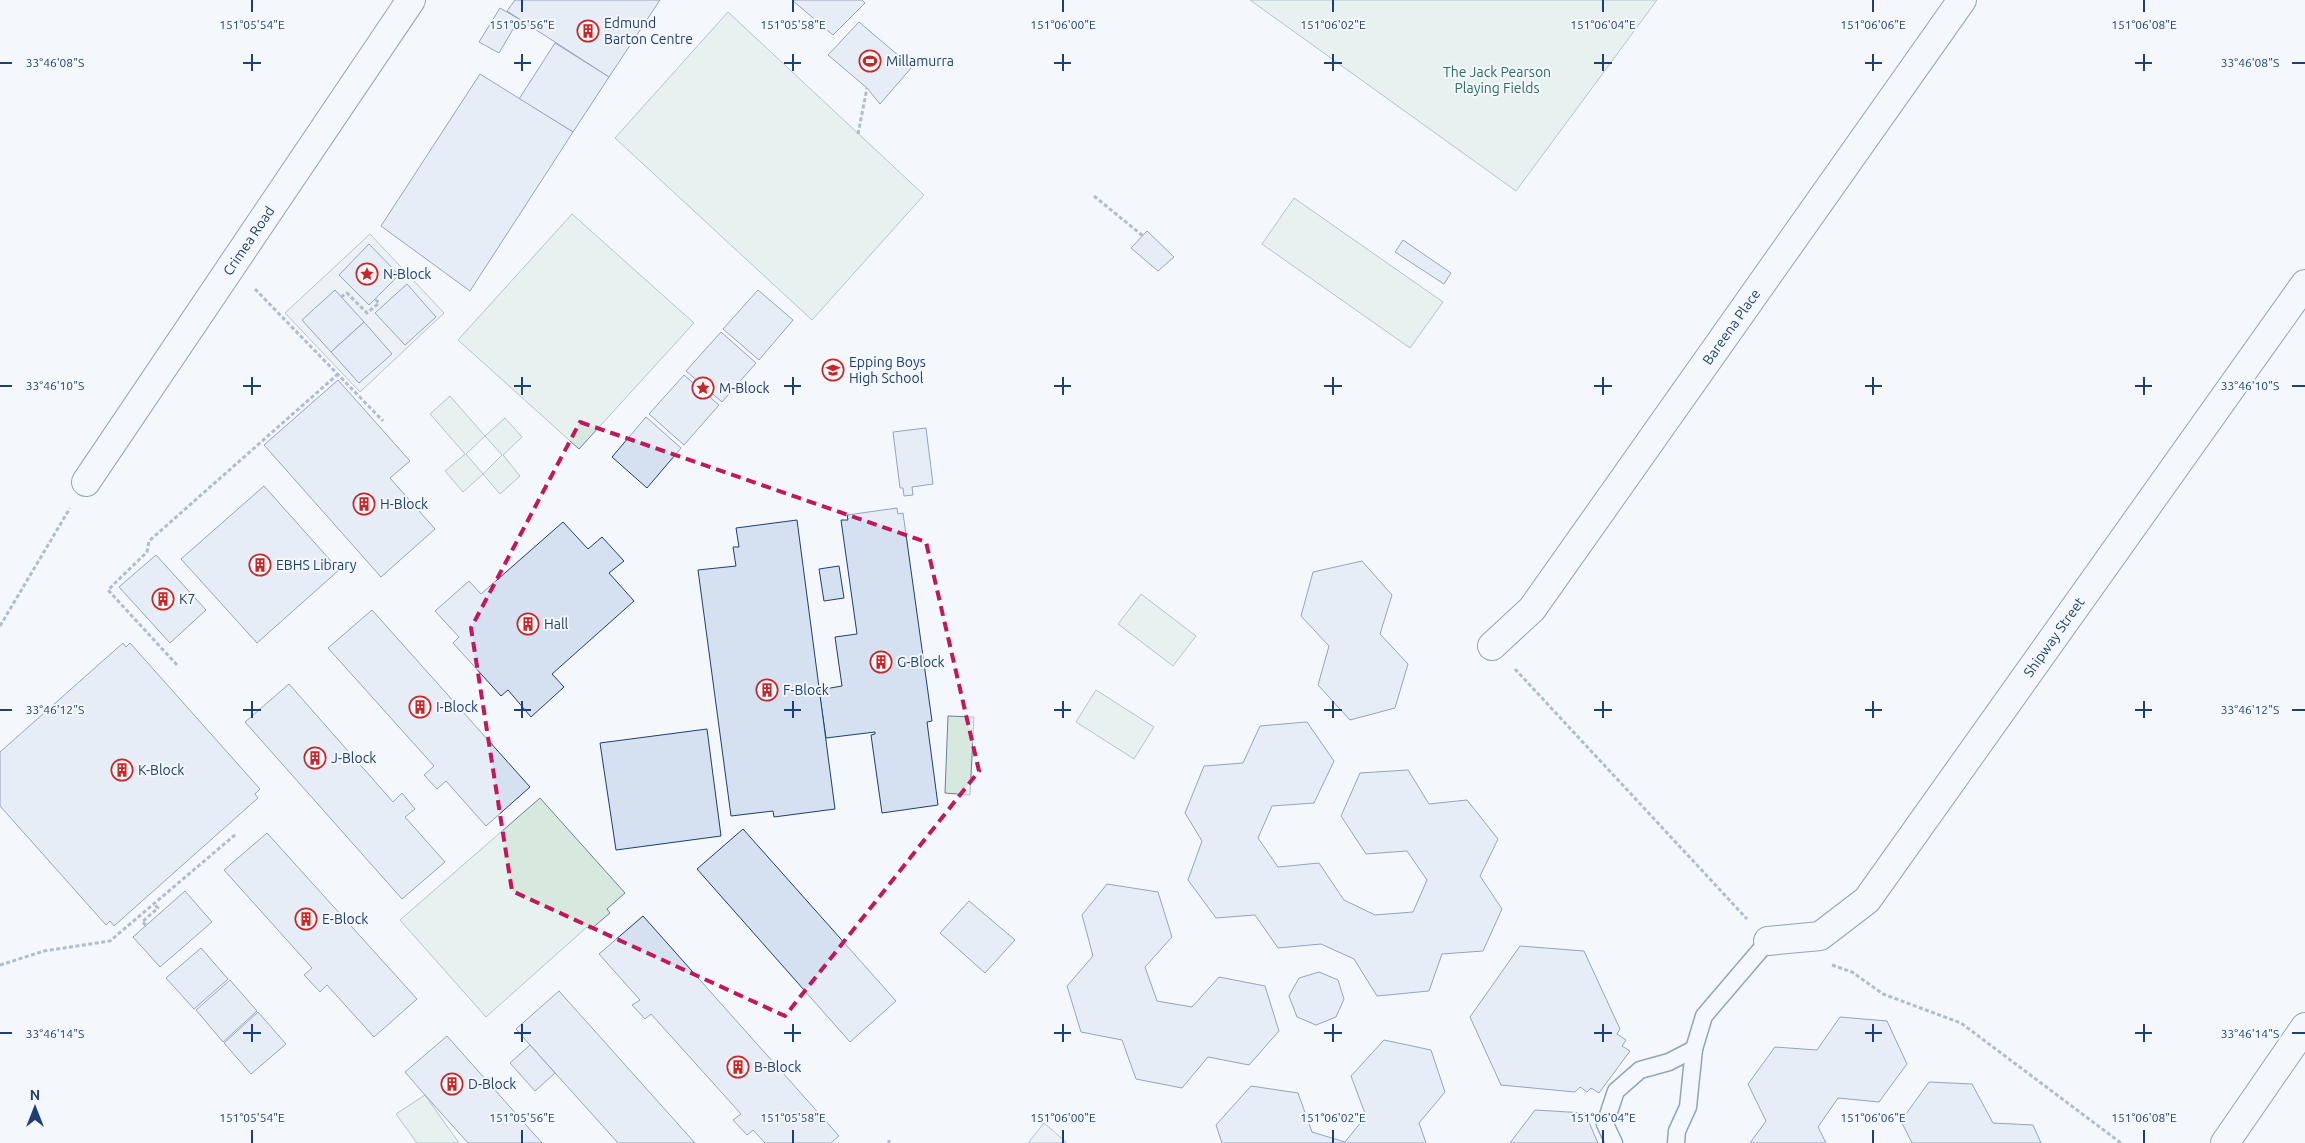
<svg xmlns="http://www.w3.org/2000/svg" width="2305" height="1143" viewBox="0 0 2305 1143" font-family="Ubuntu,sans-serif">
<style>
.green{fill:#d7e8df;stroke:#687fa3;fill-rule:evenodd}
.parking{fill:#e3e8f0;stroke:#687fa3}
.building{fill:#d5e0f0;stroke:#1d3f73}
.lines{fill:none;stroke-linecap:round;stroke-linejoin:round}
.service-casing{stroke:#1d3f73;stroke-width:19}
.minor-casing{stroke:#1d3f73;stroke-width:30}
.tertiary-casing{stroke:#1d3f73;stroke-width:30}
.path{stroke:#5e769c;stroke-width:3;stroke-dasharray:4 2.5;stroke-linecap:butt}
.service{stroke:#f4f7fb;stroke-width:16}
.minor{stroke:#f4f7fb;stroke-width:28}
.tertiary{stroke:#f4f7fb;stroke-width:28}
.marked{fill:none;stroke:#c2185b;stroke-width:4;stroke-dasharray:10 6;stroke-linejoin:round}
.ticks{fill:none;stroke:#1d3f73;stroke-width:2}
.labels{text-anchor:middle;stroke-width:4;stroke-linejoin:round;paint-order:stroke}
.poi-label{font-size:14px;fill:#1d3f73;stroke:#f4f7fb;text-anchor:start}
.park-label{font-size:14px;fill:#2c6c60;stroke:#f4f7fb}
.street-label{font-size:14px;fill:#1d3f73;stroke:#f4f7fb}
.ticks-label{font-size:12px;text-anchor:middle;fill:#1d3f73;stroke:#f4f7fb;stroke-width:4;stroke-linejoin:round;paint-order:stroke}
</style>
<rect width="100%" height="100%" fill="#f4f7fb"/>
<g class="green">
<path d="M1250 0H1657L1516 191Z"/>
<path d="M728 12 924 195 812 320 615 138Z"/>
<path d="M1294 198 1443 302 1410 348 1262 244Z"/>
<path d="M572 214 694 323 579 449 458 340Z"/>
<path d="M450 396 485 436 505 418 522 437 503 455 520 476 500 494 483 474 463 492 445 471 465 454 430 414ZM485 436 502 455 483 474 466 454Z"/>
<path d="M1141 594 1196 636 1173 666 1118 624Z"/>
<path d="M1096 690 1154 727 1134 759 1076 722Z"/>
<path d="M948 716 974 717 970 795 945 793Z"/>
<path d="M540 798 625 893 607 909 610 913 590 930 587 927 486 1017 400 920Z"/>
<path d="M425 1095 459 1143H417L396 1114Z"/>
</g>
<g class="parking">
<path d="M370 234 444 313 360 392 285 313Z"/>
<path d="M1044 1123 1067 1143H1028Z"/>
</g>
<g class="building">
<path d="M515 0H660L609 77 507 11Z"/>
<path d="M792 0H862L865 3 833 35Z"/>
<path d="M500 8 519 19 499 53 479 42Z"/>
<path d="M859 22 912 67 880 104 867 88 828 55Z"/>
<path d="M555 43 609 77 573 132 519 99Z"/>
<path d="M480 74 573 132 470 291 381 226Z"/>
<path d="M1147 231 1174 257 1158 271 1131 248Z"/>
<path d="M1403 240 1451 273 1444 284 1395 252Z"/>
<path d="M369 244 399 275 369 305 339 275Z"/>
<path d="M407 284 436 317 405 345 375 313Z"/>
<path d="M335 290 364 322 331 352 302 320Z"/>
<path d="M758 290 793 320 759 360 723 329Z"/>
<path d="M364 322 392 354 359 383 331 352Z"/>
<path d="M721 332 756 363 722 402 686 371Z"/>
<path d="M684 375 719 405 684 445 649 414Z"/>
<path d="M338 380 410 461 390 478 435 529 381 577 264 445Z"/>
<path d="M646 417 681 448 647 488 612 457Z"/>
<path d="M926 428 933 484 912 487 913 495 904 496 903 488H900L893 432Z"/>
<path d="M264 486 339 570 257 643 181 559Z"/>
<path d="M897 508 898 514 903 513 932 721 927 722 938 805 882 813 871 735 875 734V732L826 738 819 690 842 686 835 637 857 634 841 520H848L847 515Z"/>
<path d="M797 520 835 809 774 817 773 811 731 816 698 570 736 566 733 547H739L736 528Z"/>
<path d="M563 522 588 549 602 537 624 561 609 573 634 601 552 674 564 687 531 717 508 690 501 696 453 643 459 637 435 611 469 581 481 594Z"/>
<path d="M156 555 206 610 170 643 119 587Z"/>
<path d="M1362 561 1392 595 1380 634 1408 664 1395 708 1350 720 1318 685 1329 646 1301 616 1313 572Z"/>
<path d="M839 566 844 598 824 601 819 569Z"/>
<path d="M372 610 530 787 486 826 446 781 437 789 424 775 434 766 328 648Z"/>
<path d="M123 643 126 647 130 643 260 789 255 794 258 798 114 926 110 921 106 925 0 806V752Z"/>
<path d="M289 684 393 802 402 793 415 809 405 817 445 862 402 899 245 722Z"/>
<path d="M1307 722 1334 761 1314 803 1272 806 1258 838 1278 867 1319 863 1344 900 1375 915 1413 912 1427 880 1407 851 1366 854 1341 816 1360 773 1408 770 1429 804 1467 800 1498 839 1480 876 1502 909 1483 951 1442 954 1429 991 1377 996 1354 959 1321 944 1278 948 1255 915 1216 918 1188 880 1202 841 1185 813 1204 766 1243 763 1260 726Z"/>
<path d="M707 729 721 836 616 850 600 743Z"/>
<path d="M743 829 896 1001 850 1042 697 869Z"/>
<path d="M267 833 417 999 374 1037 327 985 320 992 304 975 312 968 224 870Z"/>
<path d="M1107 884 1158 892 1172 937 1145 967 1157 1001 1192 1007 1219 977 1265 986 1279 1031 1249 1065 1208 1057 1182 1088 1136 1079 1122 1040 1081 1032 1067 986 1093 956 1082 915Z"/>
<path d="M185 891 212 922 160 967 133 937Z"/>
<path d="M969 901 1015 940 985 973 940 933Z"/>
<path d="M643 916 839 1136 831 1143H765L753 1130 747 1135 733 1120 741 1114 651 1014 645 1019 632 1005 640 1000 599 954Z"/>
<path d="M1520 946 1584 951 1620 1029 1617 1034 1626 1040 1622 1046 1630 1051 1599 1093 1591 1088 1587 1092 1580 1087 1575 1092 1501 1085 1470 1017Z"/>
<path d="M201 948 228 979 194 1009 166 978Z"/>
<path d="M1319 972 1338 980 1344 999 1336 1017 1316 1025 1297 1017 1289 996 1299 978Z"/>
<path d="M230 980 257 1011 223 1042 196 1010Z"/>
<path d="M559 991 695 1143H618L530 1045 516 1029Z"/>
<path d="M258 1012 286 1044 251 1074 224 1043Z"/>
<path d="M1840 1017 1887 1021 1907 1064 1879 1102 1838 1098 1818 1127 1826 1143H1750L1766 1121 1748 1084 1775 1047 1817 1050Z"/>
<path d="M447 1036 542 1143H468L425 1095 405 1072Z"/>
<path d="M1384 1040 1431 1050 1445 1092 1419 1123 1426 1143H1222L1216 1125 1251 1086 1298 1093 1312 1132 1345 1142 1366 1116 1351 1076Z"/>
<path d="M530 1045 555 1073 535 1091 510 1063Z"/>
<path d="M1929 1082 1972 1084 1993 1123 2033 1125 2041 1143H1912L1901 1121Z"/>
<path d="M1535 1110 1585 1113 1598 1143H1510Z"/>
</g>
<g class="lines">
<g class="service-casing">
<g id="service">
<path d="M1614 1143 1605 1124 1616 1091 1640 1070 1669 1062 1694 1049"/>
<path d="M1676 1143 1677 1131 1688 1107 1694 1049 1704 1016 1768 941"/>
</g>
</g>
<g class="minor-casing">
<g id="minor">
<path id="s1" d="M86 482 411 0"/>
<path id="s2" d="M1492 646 1532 609 1962 0"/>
<path id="s3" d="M1768 941 1820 936 1867 900 2305 284"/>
</g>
</g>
<g class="tertiary-casing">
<path id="tertiary" d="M2225 1143 2305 1027"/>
</g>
<g class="path">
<path d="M858 134 867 88"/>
<path d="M1094 196 1143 236"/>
<path d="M255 289 383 421"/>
<path d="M341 297 347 293 367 313 379 303 375 299"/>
<path d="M0 626 70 508"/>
<path d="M177 665 108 590 147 552 149 541 338 374"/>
<path d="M1515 669 1747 919"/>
<path d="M146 925 142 922 158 908 154 904"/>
<path d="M0 965 44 951 110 941 236 834"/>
<path d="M1832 965 1852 972 1883 994 1961 1023 2121 1143"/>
<path d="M889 1143V1140"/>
</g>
<use href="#service" class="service"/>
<use href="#minor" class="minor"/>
<use href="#tertiary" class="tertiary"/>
</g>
<path d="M0 0H2305V1143H0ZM580 422 926 542 979 771 785 1016 512 891 471 628Z" fill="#f4f7fb" fill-opacity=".55" fill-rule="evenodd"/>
<path class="marked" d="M580 422 926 542 979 771 785 1016 512 891 471 628Z"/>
<path class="ticks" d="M252 0V12M522 0V12M793 0V12M1063 0V12M1333 0V12M1603 0V12M1873 0V12M2144 0V12M252 54V71M522 54V71M793 54V71M1063 54V71M1333 54V71M1603 54V71M1873 54V71M2144 54V71M0 63H12M243 63H261M514 63H531M784 63H801M1054 63H1071M1324 63H1342M1594 63H1612M1865 63H1882M2135 63H2152M2292 63H2305M252 377V395M522 377V395M793 377V395M1063 377V395M1333 377V395M1603 377V395M1873 377V395M2144 377V395M0 386H12M243 386H261M514 386H531M784 386H801M1054 386H1071M1324 386H1342M1594 386H1612M1865 386H1882M2135 386H2152M2292 386H2305M252 701V718M522 701V718M793 701V718M1063 701V718M1333 701V718M1603 701V718M1873 701V718M2144 701V718M0 710H12M243 710H261M514 710H531M784 710H801M1054 710H1071M1324 710H1342M1594 710H1612M1865 710H1882M2135 710H2152M2292 710H2305M252 1024V1042M522 1024V1042M793 1024V1042M1063 1024V1042M1333 1024V1042M1603 1024V1042M1873 1024V1042M2144 1024V1042M0 1033H12M243 1033H261M514 1033H531M784 1033H801M1054 1033H1071M1324 1033H1342M1594 1033H1612M1865 1033H1882M2135 1033H2152M2292 1033H2305M252 1130V1143M522 1130V1143M793 1130V1143M1063 1130V1143M1333 1130V1143M1603 1130V1143M1873 1130V1143M2144 1130V1143"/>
<defs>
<g id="building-ring" transform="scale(1.125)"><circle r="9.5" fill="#f4f7fb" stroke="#c62828" stroke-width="1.5"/><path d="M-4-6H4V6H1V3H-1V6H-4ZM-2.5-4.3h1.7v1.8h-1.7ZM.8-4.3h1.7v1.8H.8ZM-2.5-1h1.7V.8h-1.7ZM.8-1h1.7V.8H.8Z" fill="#c62828"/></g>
<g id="stadium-ring" transform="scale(1.125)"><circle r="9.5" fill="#f4f7fb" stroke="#c62828" stroke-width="1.5"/><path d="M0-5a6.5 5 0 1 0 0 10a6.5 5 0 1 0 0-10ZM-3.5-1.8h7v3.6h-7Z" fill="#c62828"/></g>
<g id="sight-ring" transform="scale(1.125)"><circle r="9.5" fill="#f4f7fb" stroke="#c62828" stroke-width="1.5"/><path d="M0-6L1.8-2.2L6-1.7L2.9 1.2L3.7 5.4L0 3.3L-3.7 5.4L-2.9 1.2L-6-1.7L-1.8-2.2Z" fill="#c62828"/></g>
<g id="school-ring" transform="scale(1.125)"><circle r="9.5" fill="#f4f7fb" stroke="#c62828" stroke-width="1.5"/><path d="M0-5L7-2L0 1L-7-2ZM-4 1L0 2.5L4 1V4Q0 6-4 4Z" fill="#c62828"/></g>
</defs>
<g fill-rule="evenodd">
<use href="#building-ring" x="588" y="31"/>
<use href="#stadium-ring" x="870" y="61"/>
<use href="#sight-ring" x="367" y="274"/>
<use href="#school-ring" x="833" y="370"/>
<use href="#sight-ring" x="703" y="388"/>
<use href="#building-ring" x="364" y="504"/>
<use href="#building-ring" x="260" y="565"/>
<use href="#building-ring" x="163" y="599"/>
<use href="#building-ring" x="528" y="624"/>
<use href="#building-ring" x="881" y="662"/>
<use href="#building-ring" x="767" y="690"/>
<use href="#building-ring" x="420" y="707"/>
<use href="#building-ring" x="315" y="758"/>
<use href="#building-ring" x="122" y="770"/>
<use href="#building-ring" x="306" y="919"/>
<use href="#building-ring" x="738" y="1067"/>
<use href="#building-ring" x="452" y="1084"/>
</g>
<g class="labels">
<g class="poi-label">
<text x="604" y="28">Edmund<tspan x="604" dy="16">Barton Centre</tspan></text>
<text x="886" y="66">Millamurra</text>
<text x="383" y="279">N-Block</text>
<text x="849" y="367">Epping Boys<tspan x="849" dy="16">High School</tspan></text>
<text x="719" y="393">M-Block</text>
<text x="380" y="509">H-Block</text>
<text x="276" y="570">EBHS Library</text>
<text x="179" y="604">K7</text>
<text x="544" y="629">Hall</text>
<text x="897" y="667">G-Block</text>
<text x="783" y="695">F-Block</text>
<text x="436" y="712">I-Block</text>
<text x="331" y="763">J-Block</text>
<text x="138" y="775">K-Block</text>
<text x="322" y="924">E-Block</text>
<text x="754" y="1072">B-Block</text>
<text x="468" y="1089">D-Block</text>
</g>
<g class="park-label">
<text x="1497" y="77">The Jack Pearson<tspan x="1497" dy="16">Playing Fields</tspan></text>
</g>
<g class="street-label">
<text dy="5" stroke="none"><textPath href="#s1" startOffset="291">Crimea Road</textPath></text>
<text dy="5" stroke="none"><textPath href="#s2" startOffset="400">Bareena Place</textPath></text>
<text dy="5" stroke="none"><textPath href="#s3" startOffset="434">Shipway Street</textPath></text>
</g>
</g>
<g class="ticks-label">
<text x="252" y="29">151°05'54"E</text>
<text x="522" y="29">151°05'56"E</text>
<text x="793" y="29">151°05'58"E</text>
<text x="1063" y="29">151°06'00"E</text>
<text x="1333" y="29">151°06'02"E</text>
<text x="1603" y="29">151°06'04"E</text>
<text x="1873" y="29">151°06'06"E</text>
<text x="2144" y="29">151°06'08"E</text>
<text x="55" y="67">33°46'08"S</text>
<text x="2250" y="67">33°46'08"S</text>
<text x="55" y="390">33°46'10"S</text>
<text x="2250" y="390">33°46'10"S</text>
<text x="55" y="714">33°46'12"S</text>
<text x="2250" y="714">33°46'12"S</text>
<text x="55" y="1038">33°46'14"S</text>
<text x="2250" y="1038">33°46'14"S</text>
<text x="252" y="1122">151°05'54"E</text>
<text x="522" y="1122">151°05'56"E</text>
<text x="793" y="1122">151°05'58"E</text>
<text x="1063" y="1122">151°06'00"E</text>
<text x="1333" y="1122">151°06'02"E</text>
<text x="1603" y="1122">151°06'04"E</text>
<text x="1873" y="1122">151°06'06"E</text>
<text x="2144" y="1122">151°06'08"E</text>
</g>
<g transform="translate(35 1108)" stroke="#f4f7fb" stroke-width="4" paint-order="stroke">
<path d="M0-4L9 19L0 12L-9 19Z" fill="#1d3f73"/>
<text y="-8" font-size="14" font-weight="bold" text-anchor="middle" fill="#1d3f73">N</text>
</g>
</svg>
